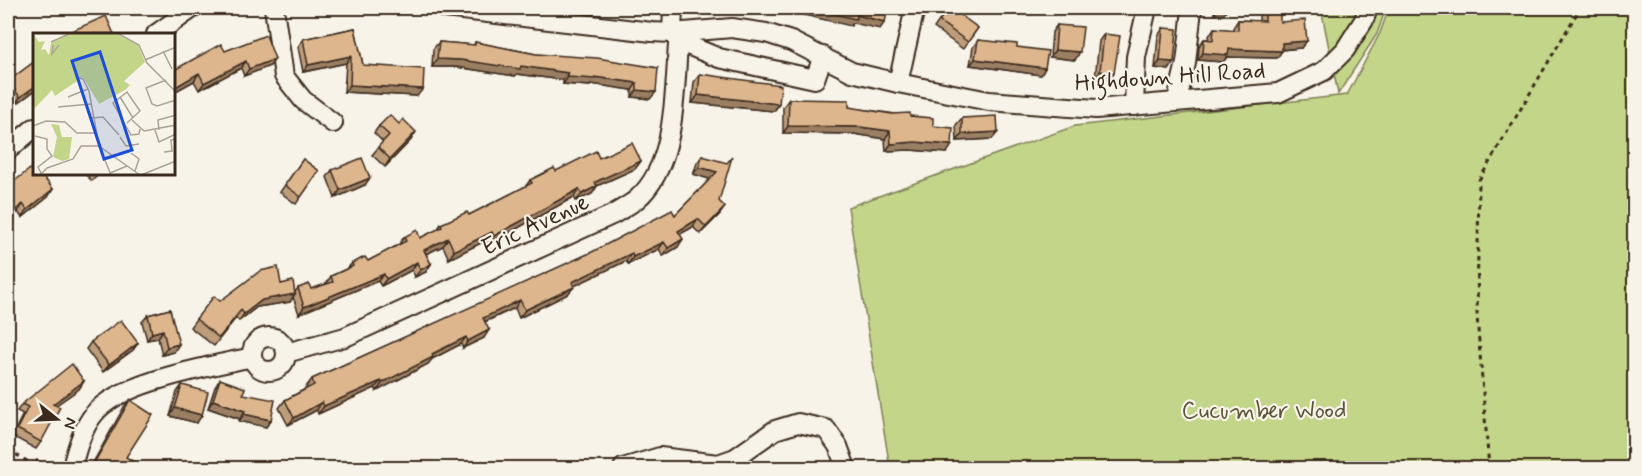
<svg xmlns="http://www.w3.org/2000/svg" width="1642" height="476" viewBox="0 0 1642 476" font-family="Mynerve,sans-serif">
<style>
.green{fill:#c3d589;stroke:#7f8054;stroke-width:1.5}
.lines{fill:none;stroke-linecap:round;stroke-linejoin:round}
.minor-casing{stroke:#3b2a1e;stroke-width:22}
.path{stroke:#3b2a1e;stroke-width:3;stroke-dasharray:4.5 4.5;stroke-linecap:butt}
.minor{stroke:#f7f3e8;stroke-width:18}
.wall{fill:#be9d7a;stroke:#3b2a1e;stroke-width:1.5}
.shaded-wall{fill:#9b7f63;stroke:#3b2a1e;stroke-width:1.5}
.building{fill:#ddb68e;stroke:#3b2a1e;stroke-width:1.5}
.labels{text-anchor:middle;stroke-width:4.5;stroke-linejoin:round;paint-order:stroke}
.street-label{font-size:24px;fill:#3b2a1e;stroke:#f7f3e8}
.park-label{font-size:24px;fill:#5d5539;stroke:#f7f3e8}
.inset-road{fill:none;stroke:#aca397;stroke-width:1.5}
.view{fill:#1d4ed8;fill-opacity:0.15;stroke:#1d4ed8;stroke-width:3}
.inset-edge{fill:none;stroke:#3b2a1e;stroke-width:3}
</style>
<rect width="100%" height="100%" fill="#f7f3e8"/>
<filter id="ink" filterUnits="userSpaceOnUse"><feTurbulence type="fractalNoise" baseFrequency=".0167" numOctaves="2"/><feDisplacementMap in="SourceGraphic" scale="12" xChannelSelector="R" yChannelSelector="G"/><feConvolveMatrix kernelMatrix="1 2 1 2 8 2 1 2 1" color-interpolation-filters="sRGB"/></filter>
<g filter="url(#ink)">
<g class="green">
<path d="M1321 8H1386L1377 34 1338 94Z"/>
<path d="M1389 8H1634V468H890L848 207 1075 126 1347 95 1380 33Z"/>
</g>
<g class="lines">
<g class="minor-casing">
<g id="minor">
<path d="M274 8 284 76 303 100 333 123"/>
<path d="M445 8 652 32 672 33 732 28 766 33 791 41 852 72 898 83 989 101 1096 109 1278 93 1324 71 1345 50 1364 20 1368 8"/>
<path d="M672 33 673 8"/>
<path d="M156 34 193 8"/>
<path d="M678 41 719 58 815 79 823 56"/>
<path d="M898 83 915 8"/>
<path d="M1177 100 1186 63 1192 9"/>
<path d="M1134 106 1136 57 1147 8"/>
<path d="M8 150 34 128"/>
<circle cx="269" cy="354" r="17"/>
<path d="M286 353 345 337 614 214C621 209 630 205 637 199 679 163 674 82 679 32"/>
<path d="M72 468C76 450 82 429 94 414 118 382 213 366 252 357"/>
<path d="M623 468 660 457 718 464 735 458 775 430 798 423 826 429 838 446 846 468"/>
</g>
</g>
<g class="path">
<path d="M1633 135 1634 137"/>
<path d="M8 450 39 468"/>
<path d="M1489 468 1477 316 1479 180 1580 8"/>
</g>
<use href="#minor" class="minor"/>
</g>
<g class="wall">
<path d="M948 8 978 28 963 49 934 28Z"/>
<path d="M1214 8H1228L1224 14H1214Z"/>
<path d="M1265 8 1280 22 1301 48 1282 50 1277 58 1227 57 1223 62 1198 60 1199 46 1204 39H1208L1209 36 1214 28 1233 30V28L1238 20 1259 21V15Z"/>
<path d="M1057 25 1075 60 1050 57 1052 32Z"/>
<path d="M355 28 363 65 417 96 344 92 346 63 303 72 298 47 303 39Z"/>
<path d="M1163 28 1174 62 1169 70 1155 68 1158 36Z"/>
<path d="M1104 34 1114 73 1109 81 1095 79 1099 41Z"/>
<path d="M978 40 1045 68 1041 75 970 65 973 47Z"/>
<path d="M439 42 474 45 475 42 536 54 658 68 650 99 632 97V90L591 84 590 86 563 84V80L517 74 515 76 456 67H432L433 49Z"/>
<path d="M225 51 275 59 270 66 244 76 241 68 199 90 194 81 174 92Z"/>
<path d="M34 62V91L15 105 8 94V82Z"/>
<path d="M700 74 779 104 774 111 692 103 694 82Z"/>
<path d="M789 99 910 116 933 126 947 153 910 150 886 151 885 139 854 134 783 133V107Z"/>
<path d="M962 118 998 132 992 139 957 141 956 125Z"/>
<path d="M379 126 411 140 385 167 372 155 383 142 374 133Z"/>
<path d="M702 156 719 201 720 214 700 234 693 227 680 234 678 247 663 256 659 249 628 264 626 261 573 286 568 294 519 318 515 308 485 322 484 338 463 348 461 344 432 359 428 364 377 391 375 388 318 414 317 410 288 425 279 408 285 400 307 388 306 387 312 379 675 215 710 179 693 174 697 163Z"/>
<path d="M599 158 641 161 635 169 597 186 592 194 576 201 574 197 489 244 487 240 449 259 443 246 426 254 431 264 426 272 415 277 412 270 381 286 378 281 299 314 293 297 290 302 257 307 239 321 236 318 214 346 190 327 196 319 220 301 281 284 295 292 298 288 311 289 326 284 331 276 348 268 352 263 368 261 399 245V244L404 237 420 238 437 230 441 224 469 215 526 186 530 180Z"/>
<path d="M303 159 319 171 296 204 280 192Z"/>
<path d="M332 170 365 185 335 198 327 177Z"/>
<path d="M85 174H99L92 181Z"/>
<path d="M8 186 53 189 48 197 22 218 18 212 8 219Z"/>
<path d="M170 309 174 352 162 355 158 338 147 340 142 322 148 315Z"/>
<path d="M91 342 138 343 133 350 103 372 86 349Z"/>
<path d="M220 379 243 394 271 420 266 427 239 421 240 419 208 408 215 387Z"/>
<path d="M84 381 79 389 56 405 41 442 36 449 12 436 23 414 17 411 22 404Z"/>
<path d="M182 385 197 423 170 416 177 392Z"/>
<path d="M130 400 126 457 130 468H90L124 407Z"/>
</g>
<g class="shaded-wall">
<path d="M774 8H810L857 15 885 22 880 29 853 23 851 26Z"/>
<path d="M1087 8H1119L1116 12Z"/>
<path d="M1218 8H1228L1224 14H1214Z"/>
<path d="M1307 41 1301 48 1277 50 1282 43Z"/>
<path d="M1229 49 1282 51 1277 58 1227 57 1223 62 1198 60 1203 53Z"/>
<path d="M1055 50 1080 52 1075 60 1050 57Z"/>
<path d="M351 56 346 63 303 72 308 65Z"/>
<path d="M275 59 270 66 244 76 249 69Z"/>
<path d="M437 59 461 60 521 66 568 73 563 80 517 74 515 76 456 67H432Z"/>
<path d="M975 59 1045 68 1041 75 970 65Z"/>
<path d="M246 61 241 68 199 90 204 83Z"/>
<path d="M1160 61 1174 62 1169 70 1155 68Z"/>
<path d="M1100 71 1114 73 1109 81 1095 79Z"/>
<path d="M199 73 194 81 174 92V88Z"/>
<path d="M568 77H595L637 83 632 90 591 84 590 86 563 84Z"/>
<path d="M350 85 423 89 417 96 344 92Z"/>
<path d="M34 87V91L15 105 20 97Z"/>
<path d="M637 90 656 92 650 99 632 97Z"/>
<path d="M698 95 779 104 774 111 692 103Z"/>
<path d="M788 126 860 127 890 131 885 139 854 134 783 133Z"/>
<path d="M416 132 411 140 385 167 390 159Z"/>
<path d="M998 132 992 139 957 141 962 134Z"/>
<path d="M915 142 952 145 947 153 910 150 886 151 891 144Z"/>
<path d="M641 161 635 169 590 189 595 182Z"/>
<path d="M699 167 717 172 712 180 693 174Z"/>
<path d="M370 178 365 185 335 198 340 190Z"/>
<path d="M597 186 592 194 576 201 582 194Z"/>
<path d="M53 189 48 197 22 218 27 210Z"/>
<path d="M579 189 574 197 489 244 494 236Z"/>
<path d="M23 204 18 212 8 219V216Z"/>
<path d="M725 207 720 214 700 234 706 227Z"/>
<path d="M698 219 693 227 673 238 678 231Z"/>
<path d="M492 232 487 240 449 259 454 251Z"/>
<path d="M448 238 443 246 419 257 424 250Z"/>
<path d="M683 239 678 247 663 256 668 248Z"/>
<path d="M664 242 659 249 628 264 633 257Z"/>
<path d="M632 253 626 261 566 290 572 282Z"/>
<path d="M417 262 412 270 381 286 386 279Z"/>
<path d="M431 264 426 272 415 277 420 270Z"/>
<path d="M384 274 378 281 299 314 304 307Z"/>
<path d="M574 287 568 294 519 318 525 310Z"/>
<path d="M295 294 290 302 257 307 239 321 244 314 262 300Z"/>
<path d="M520 300 515 308 477 325 483 318Z"/>
<path d="M163 330 158 338 147 340 152 333Z"/>
<path d="M489 330 484 338 463 348 468 341Z"/>
<path d="M466 337 461 344 432 359 428 364 377 391 382 383 432 354Z"/>
<path d="M138 343 133 350 103 372 109 365Z"/>
<path d="M179 344 174 352 162 355 167 347Z"/>
<path d="M84 381 79 389 48 411 53 404Z"/>
<path d="M381 381 375 388 318 414 324 406Z"/>
<path d="M213 400 245 411 240 419 208 408Z"/>
<path d="M322 402 317 410 288 425 294 418Z"/>
<path d="M175 408 202 415 197 423 170 416Z"/>
<path d="M244 414 271 420 266 427 239 421Z"/>
</g>
<g class="building">
<path d="M810 8H888L885 22 857 15 856 19Z"/>
<path d="M948 8H951L978 28 968 42 939 21Z"/>
<path d="M1265 8H1280V22L1305 20 1307 41 1282 43V51L1229 49 1228 55 1203 53 1204 39 1213 40 1214 28 1238 30V20L1265 21Z"/>
<path d="M106 16 114 34H70L69 32Z"/>
<path d="M1057 25 1083 27 1080 52 1055 50Z"/>
<path d="M355 28 363 65 424 69 423 89 350 85 351 56 308 65 303 39Z"/>
<path d="M1163 28 1177 29 1174 62 1160 61Z"/>
<path d="M1104 34 1120 36 1114 73 1100 71Z"/>
<path d="M266 35 275 59 249 69 246 61 204 83 199 73 174 88V70L221 44 225 51Z"/>
<path d="M978 40 1017 44V47L1048 51 1045 68 975 59Z"/>
<path d="M439 42 475 45V42L536 54 597 58 658 68 656 92 637 90V83L595 77V79L568 77V73L521 66 520 69 461 60 437 59Z"/>
<path d="M34 62V87L20 97 8 81Z"/>
<path d="M700 74 781 85 779 104 698 95Z"/>
<path d="M789 99 849 100V107L892 114 910 113V116L933 118V126L953 128 952 145 915 142 891 144 890 131 860 127 788 126Z"/>
<path d="M390 115 399 124 403 119 416 132 390 159 378 147 389 135 379 126Z"/>
<path d="M997 116 998 132 962 134V118Z"/>
<path d="M632 143 641 161 595 182 597 186 582 194 579 189 494 236 492 232 454 251 448 238 424 250 431 264 420 270 417 262 386 279 384 274 304 307 298 288 309 284 311 289 333 282 331 276 353 266 352 263 365 257 368 261 406 241 404 237 417 230 420 238 442 227 441 224 467 212 469 215 532 183 530 180 554 168 556 171 596 151 599 158Z"/>
<path d="M702 156 727 163 732 157 719 201 725 207 706 227 698 219 678 231 683 239 668 248 664 242 633 257 632 253 572 282 574 287 525 310 520 300 483 318 489 330 468 341 466 337 432 354 433 357 382 383 381 381 324 406 322 402 294 418 285 400 314 385 312 379 592 252 672 210 675 215 717 172 699 167Z"/>
<path d="M362 158 370 178 340 190 332 170Z"/>
<path d="M303 159 319 171 301 197 285 185Z"/>
<path d="M34 166V174H41L53 189 27 210 23 204 8 216V186Z"/>
<path d="M278 267 281 284 293 281 295 294 262 300 244 314 241 310 219 338 196 319 214 296 220 301 260 271Z"/>
<path d="M170 309 179 344 167 347 163 330 152 333 148 315Z"/>
<path d="M121 320 138 343 109 365 91 342Z"/>
<path d="M72 364 84 381 53 404 60 407 41 442 17 429 28 407 22 404Z"/>
<path d="M220 379 245 388 243 394 275 400 271 420 244 414 245 411 213 400Z"/>
<path d="M182 385 208 392 202 415 175 408Z"/>
<path d="M130 400 153 415 126 457 134 462 130 468H98L93 465Z"/>
<path d="M8 458 25 468H8Z"/>
<path d="M37 460 50 468H32Z"/>
</g>
</g>
<g class="labels">
<g class="street-label">
<text transform="translate(1170 76) rotate(-4)" y="8">Highdown Hill Road</text>
<text transform="translate(535 224) rotate(-25)" y="8">Eric Avenue</text>
</g>
<g class="park-label">
<text x="1264" y="418">Cucumber Wood</text>
</g>
</g>
<g transform="translate(33 33)">
<rect width="142" height="142" fill="#f7f3e8"/>
<path d="M0 0 6 9 12 8 8 17 12 16 16 22 18 10 34 1 82 0 105 12 112 29 91 48 97 52 92 57 66 71 50 44 22 63 19 57 0 77ZM18 91 26 92 29 104H39L36 126 29 128 20 124 24 104Z" fill="#c3d589"/>
<path class="inset-road" d="M84 0 106 12 114 30 143 59M18 9 38 0M20 12 19 21 26 12M130 18 139 36M112 27 143 14M43 44 50 46 56 58 66 113 107 142M133 47 113 55 119 71 124 73 143 67M35 64 55 56M87 64 100 85M25 74 58 71M59 85 70 84 86 102M99 87 111 98 143 92M94 90 107 78 94 59 80 70 98 102 106 101 107 96M0 93 13 88 32 89 44 100H62M122 97 126 109 143 101M126 97 125 87 143 82M2 103 14 106V116M87 104 93 113 106 111M67 115 78 142M131 119 139 118 138 107 143 106M98 120 106 126 102 138M8 140 5 134 19 123 14 116M77 140 94 133M7 142 14 135 40 126 48 113H66M108 142 143 128"/>
<path class="view" d="M67 19 99 117 71 126 39 28Z"/>
<rect width="142" height="142" class="inset-edge"/>
</g>
<rect width="1642" height="476" fill="none" stroke="#f7f3e8" stroke-width="30"/>
<rect x="15" y="15" width="1612" height="446" fill="none" stroke="#3b2a1e" stroke-width="2" filter="url(#ink)"/>
<g transform="translate(57 419) rotate(108)" stroke="#f7f3e8" stroke-width="4.5" paint-order="stroke">
<path d="M0-4.5L10 22L0 15L-10 22Z" fill="#3b2a1e"/>
<text y="-9" font-size="16" font-weight="bold" text-anchor="middle" fill="#3b2a1e">N</text>
</g>
</svg>
